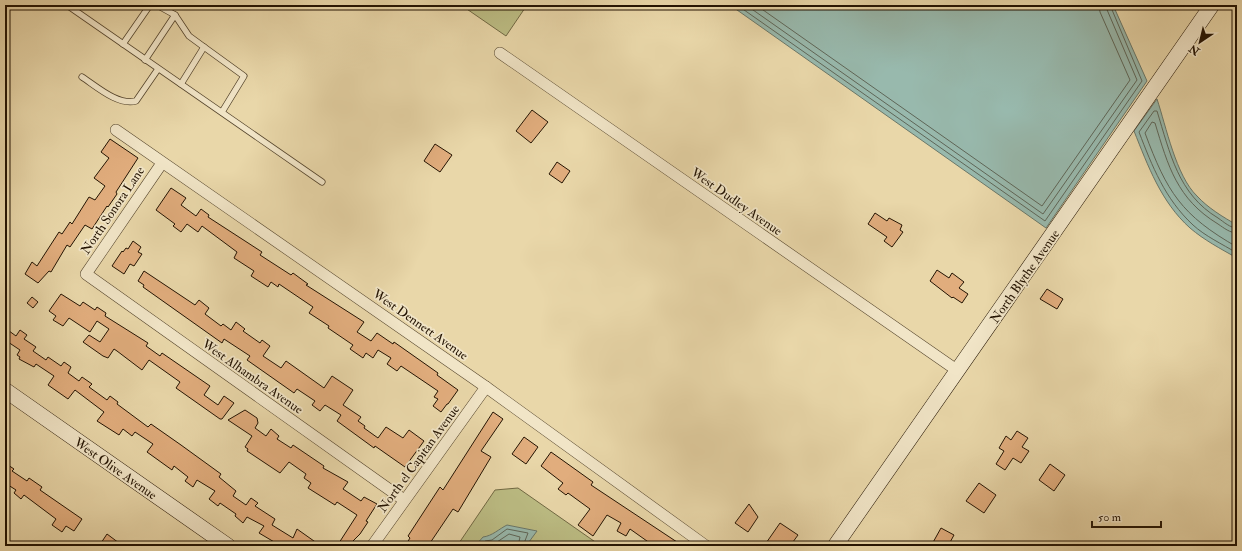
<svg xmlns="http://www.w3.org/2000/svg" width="1242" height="551" viewBox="0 0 1242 551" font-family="'IM FELL Double Pica',serif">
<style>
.green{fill:#bcbd84;stroke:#706843}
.water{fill:#98b9ad;stroke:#697769}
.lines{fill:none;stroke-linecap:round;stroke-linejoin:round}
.shore{stroke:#5e6658;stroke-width:1}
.building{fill:#e1ad7d;stroke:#231302}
.lane-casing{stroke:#54442c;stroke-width:7}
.street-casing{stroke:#54442c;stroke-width:12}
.secondary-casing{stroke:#231302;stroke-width:16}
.lane{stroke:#f1e5c7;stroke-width:5.5}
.street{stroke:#f1e5c7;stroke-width:11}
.secondary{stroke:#f1e5c7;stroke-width:15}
.labels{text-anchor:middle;stroke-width:3.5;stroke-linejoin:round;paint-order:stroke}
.street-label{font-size:13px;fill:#231302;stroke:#f1e5c7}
</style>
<rect width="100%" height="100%" fill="#e9d7a9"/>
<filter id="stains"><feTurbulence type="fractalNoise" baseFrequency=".005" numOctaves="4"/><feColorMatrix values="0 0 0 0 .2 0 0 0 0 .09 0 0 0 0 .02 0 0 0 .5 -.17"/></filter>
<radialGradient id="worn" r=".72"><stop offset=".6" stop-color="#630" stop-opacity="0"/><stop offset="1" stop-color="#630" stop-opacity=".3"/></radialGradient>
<g class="green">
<path d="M461 5H527L506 36Z"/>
<path d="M518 488 601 546H457L495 490Z"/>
</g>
<g class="water">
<path d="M730 5H1113L1147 81 1046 228Z"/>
<path d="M1157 99C1166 126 1176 176 1197 196 1208 208 1223 217 1237 225V258C1221 249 1204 240 1190 228 1161 202 1148 166 1134 131Z"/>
<path d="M507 525 537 531 526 546H475L483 537C492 536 499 529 507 525Z"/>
</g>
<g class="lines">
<g class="shore">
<path d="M737 5 1045 221 1142 81 1110 5"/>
<path d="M746 5 1043 214 1137 80 1105 5"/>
<path d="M756 5 1042 206 1130 80 1100 12 1099 5"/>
<path d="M1237 228C1230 228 1224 222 1218 218 1178 194 1170 153 1157 111H1154L1139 132C1152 166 1165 199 1193 225 1205 236 1222 244 1237 253"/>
<path d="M1237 233C1230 233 1224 228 1218 224 1177 199 1168 166 1155 123L1152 122 1145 133C1167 192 1181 215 1237 247"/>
<path d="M480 546 485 541 492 540 507 529 528 533 523 546"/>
<path d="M487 546 494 544 509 534 520 537 518 546"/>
</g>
</g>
<g class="building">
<path d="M532 110 548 122 531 143 516 131Z"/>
<path d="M110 139 138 158 116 192 117 194 108 207 107 206 92 229 85 225 70 247 67 245 51 272 49 271 38 283 25 274 32 262 37 266 59 232 62 234 70 222 72 224 89 197 95 200 105 186 94 178 109 158 101 152Z"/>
<path d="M435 144 452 155 440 172 424 161Z"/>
<path d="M557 162 570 171 562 183 549 174Z"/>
<path d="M171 188 186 198 181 205 196 216 201 209 209 215 208 217 262 252 260 255 291 275 293 273 308 284 306 285 364 322 357 332 371 341 377 333 393 344 394 342 438 373 437 375 458 390 448 404H447L441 412 433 406 438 399 434 397 438 391 401 366 397 371 387 364 391 358 378 350 373 358 366 353 363 358 350 349 353 345 328 328 329 326 309 313 313 307 279 284 278 287 271 282 268 287 251 276 254 271 234 258 237 252 202 226 198 232 187 224 181 232 173 226 175 224 156 210Z"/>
<path d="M875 213 887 221 889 218 902 225 900 230 903 232 892 247 884 241 887 237 868 224Z"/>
<path d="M133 241 141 247 138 252 142 254 134 266 130 264 124 274 112 266 122 251 123 252 126 248 128 249Z"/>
<path d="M937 270 949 278 952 273 964 282 959 288 968 294 962 303 953 297 952 298 930 281Z"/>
<path d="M144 271 195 305 199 300 209 308 205 314 221 326 223 324 231 330 236 322 245 329 243 331 260 343 262 340 270 346 263 356 281 368 286 361 324 388 332 376 353 390 343 405 361 417 358 421 365 426 364 428 378 438 386 427 403 438 409 430 424 441 405 467 375 446 374 448 337 421 341 415 325 405 320 411 312 405 315 401 297 389 294 393 247 360 250 356 224 339 222 343 143 287 144 285 138 281Z"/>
<path d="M1047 289 1063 299 1057 309 1040 299Z"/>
<path d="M61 294 80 306 83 302 95 310 97 307 106 313 105 316 148 343 146 346 160 356 162 353 210 386 204 395 218 405 224 396 234 403 222 419H220L176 388 180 382 149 360 142 370 117 351 114 349 108 358 103 356 83 342 89 335 100 342 109 329 97 321 90 332 69 318 63 326 53 320 56 316 49 311Z"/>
<path d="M32 297 38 302 33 308 27 303Z"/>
<path d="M5 328 16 336 20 330 27 335 24 339 36 347 33 351 46 360 48 357 61 366 64 362 71 367 68 373 79 381 82 377 92 384 89 387 107 400 110 396 118 402 117 404 148 427 151 424 181 445 221 474 219 477 236 491 233 496 246 505 251 498 258 503 255 506 275 519 272 525 293 538 297 529 321 546H281L259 533 264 526 247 517 243 523 235 516 236 514 220 503 218 506 209 499 215 491 197 480 193 487 185 481 188 477 174 466 172 470 147 452 153 444 135 432 132 436 123 429 119 435 97 421 104 412 75 390 68 399 48 385 54 376 36 364 34 367 19 359 20 357 17 355 20 350 5 340Z"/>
<path d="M245 410 257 418 258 423 255 428 266 436 271 429 279 436 277 439 291 448 293 445 324 466 323 468 348 482 343 489 361 501 364 497 377 504 366 521 368 522 360 534 348 546H337L357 515 337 502 335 505 308 488 311 483 304 478 306 474 289 462 280 473 247 451 248 449 245 447 252 436 228 420Z"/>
<path d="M493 412 503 419 481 451 491 457 458 512 453 509 428 546H405L410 538 408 536 440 487 443 490Z"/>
<path d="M1017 431 1028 438 1022 447 1029 451 1021 463 1013 458 1005 470 996 464 1004 451 999 448 1006 436 1011 440Z"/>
<path d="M524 437 538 447 526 464 512 454Z"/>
<path d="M551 452 593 482 591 485 683 546H654L630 529 626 536 617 531 621 523 607 515 593 536 578 525 590 509 568 493 566 495 558 489 563 483 541 466Z"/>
<path d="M5 463 14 469 12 471 27 481 29 478 42 487 40 490 82 519 74 531 66 526 62 532 52 525 56 519 24 495 21 499 14 493 16 490 5 483Z"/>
<path d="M1050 464 1065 475 1054 491 1039 480Z"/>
<path d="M979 483 996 495 984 513 966 501Z"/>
<path d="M749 504 758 517 748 532 735 523Z"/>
<path d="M780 523 798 535 790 546H764Z"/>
<path d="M941 528 954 535 948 546H931Z"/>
<path d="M107 534 123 546H99Z"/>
</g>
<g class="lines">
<g class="lane-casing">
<g id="lane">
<path d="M67 5 322 182"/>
<path d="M157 5 175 15 189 36 204 47"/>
<path d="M123 44 150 5"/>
<path d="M145 60 175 15"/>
<path d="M82 77C96 86 118 106 136 101L158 69"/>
<path d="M181 84 204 47 244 76 222 112"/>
</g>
</g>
<g class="street-casing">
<g id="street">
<path d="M500 53 958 371"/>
<path d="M116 130 486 387 706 546"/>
<path d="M162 163 86 274 404 500"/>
<path d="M372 546 486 387"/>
</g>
</g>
<g class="secondary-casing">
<g id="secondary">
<path d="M5 390 228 546"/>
<path d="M835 546 1212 5"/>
</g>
</g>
<use href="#lane" class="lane"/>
<use href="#street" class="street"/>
<use href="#secondary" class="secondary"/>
</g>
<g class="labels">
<g class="street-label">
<text transform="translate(737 201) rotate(35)" y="5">West Dudley Avenue</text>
<text transform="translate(112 210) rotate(-56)" y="5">North Sonora Lane</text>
<text transform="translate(1024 276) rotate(-55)" y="5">North Blythe Avenue</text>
<text transform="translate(421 324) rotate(35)" y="5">West Dennett Avenue</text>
<text transform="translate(253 376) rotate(35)" y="5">West Alhambra Avenue</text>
<text transform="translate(418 458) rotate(-54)" y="5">North el Capitan Avenue</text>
<text transform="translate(116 468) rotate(35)" y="5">West Olive Avenue</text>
</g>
</g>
<rect width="1242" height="551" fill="none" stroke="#e9d7a9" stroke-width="20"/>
<rect x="6" y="6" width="1230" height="539" fill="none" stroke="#231302" stroke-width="2"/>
<rect x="10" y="10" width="1222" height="531" fill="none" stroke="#231302"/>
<g transform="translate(1200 42) rotate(215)" stroke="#f1e5c7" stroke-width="3" paint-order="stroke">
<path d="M0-3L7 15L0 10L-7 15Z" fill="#231302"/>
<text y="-6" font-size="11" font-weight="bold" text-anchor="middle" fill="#231302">N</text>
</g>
<path d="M1092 521v6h69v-6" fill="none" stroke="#231302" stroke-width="2"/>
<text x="1098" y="521" font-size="12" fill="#231302" stroke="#f1e5c7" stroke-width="3" paint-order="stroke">50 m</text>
<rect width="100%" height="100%" filter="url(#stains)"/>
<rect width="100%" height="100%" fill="url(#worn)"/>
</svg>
